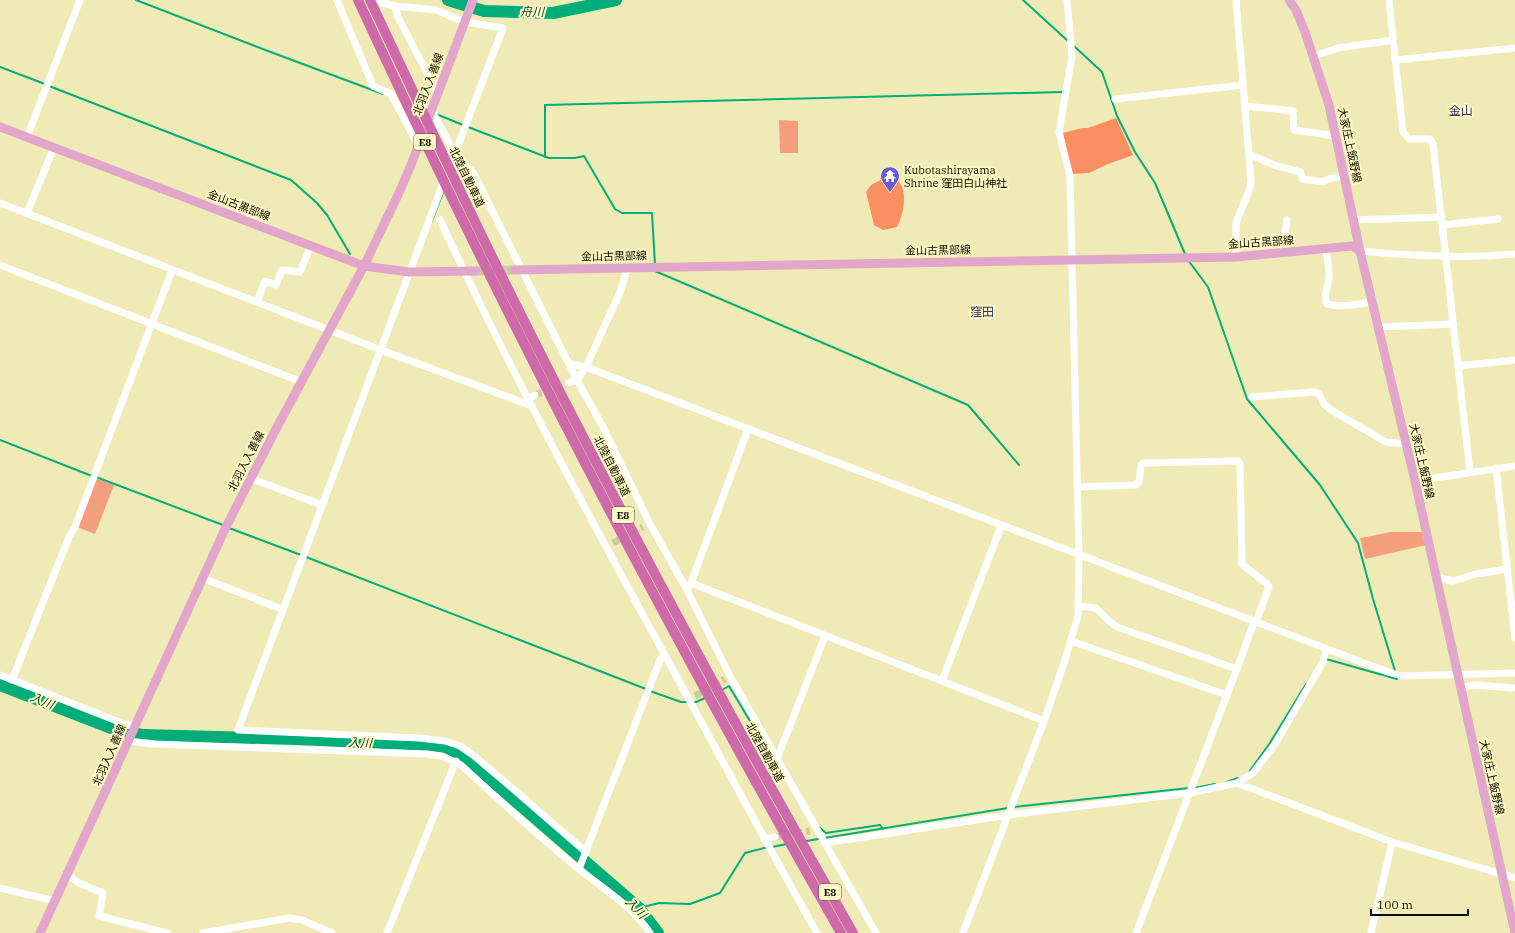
<svg xmlns="http://www.w3.org/2000/svg" width="1515" height="933" viewBox="0 0 1515 933" font-family="'IBM Plex Serif','Noto Sans JP',serif">
<style>
.green{fill:#f39f7d}
.forest{fill:#fa8f61}
.lines{fill:none;stroke-linecap:round;stroke-linejoin:round}
.stream{stroke:#01ae7a;stroke-width:2}
.river{stroke:#01ae7a;stroke-width:12}
.minor-tunnel{stroke:#ceca9b;stroke-width:7;stroke-dasharray:7 3.5;stroke-linecap:butt}
.major-tunnel{stroke:#ceca9b;stroke-width:9;stroke-dasharray:9 4.5;stroke-linecap:butt}
.minor{stroke:#fff;stroke-width:7}
.major{stroke:#e2a6cb;stroke-width:9}
.highway{stroke:#ce6aa9;stroke-width:10}
.labels{text-anchor:middle;stroke-width:4;stroke-linejoin:round;paint-order:stroke}
.shield{fill:#fdf8c3;stroke:#56533a;stroke-width:1}
.shield-label{font-size:10px;font-weight:bold;fill:#0e0c00}
.street-label{font-size:11px;fill:#0e0c00;stroke:#fdf8c3}
.poi-label{font-size:11px;fill:#0e0c00;stroke:#fdf8c3;text-anchor:start}
.water-label{font-size:12px;font-style:italic;fill:#08432e;stroke:#fdf8c3}
.neighbourhood-label{font-size:12px;fill:#35316c;stroke:#fdf8c3}
</style>
<rect width="100%" height="100%" fill="#f0ebb6"/>
<g class="green">
<path d="M779 120 798 121V153H780Z"/>
<path d="M95 478 114 485 95 534 77 527Z"/>
<path d="M1391 532H1422L1426 545 1365 559 1360 538Z"/>
</g>
<g class="forest">
<path d="M1116 118 1133 155 1108 164 1089 173 1071 174 1063 133 1082 128H1088Z"/>
<path d="M890 175C910 183 905 211 897 227L883 230 874 225 866 192 871 185Z"/>
</g>
<g class="lines">
<g class="stream">
<path d="M136 0 268 51 383 94"/>
<path d="M1023 0 1069 42"/>
<path d="M1074 46 1102 72 1117 116 1135 152 1155 183 1185 254"/>
<path d="M0 67 45 84"/>
<path d="M49 86 291 180 317 203 327 215 350 254"/>
<path d="M436 114 463 125"/>
<path d="M468 127 549 158H575L584 156 615 209 622 213H652L655 265"/>
<path d="M545 157V105L1062 92"/>
<path d="M432 221 444 190"/>
<path d="M1188 260 1208 287 1247 399 1320 485 1358 543 1373 599 1395 671"/>
<path d="M655 271 968 405 1019 465"/>
<path d="M0 440 92 476"/>
<path d="M96 477 223 525"/>
<path d="M229 528 301 555"/>
<path d="M306 557 646 689"/>
<path d="M1326 659 1397 679 1396 675"/>
<path d="M722 690 729 686 784 778"/>
<path d="M650 691 681 702H688"/>
<path d="M692 702H696L705 698"/>
<path d="M239 738 241 731"/>
<path d="M1249 772 1270 743 1306 684"/>
<path d="M1227 782 1238 778"/>
<path d="M1194 788 1215 784"/>
<path d="M1013 807 1189 788"/>
<path d="M819 827 826 833 880 825 883 829"/>
<path d="M806 841 1008 808"/>
<path d="M772 847 787 844"/>
<path d="M639 908 659 903 690 904 720 893 745 853 768 847"/>
</g>
<g class="river">
<path d="M448 0 484 11 553 13 616 0"/>
<path d="M0 685 111 728 143 735 298 739 430 745 449 749 468 760 639 908 658 933"/>
</g>
<g class="minor-tunnel">
<path d="M535 395 568 383"/>
<path d="M613 543 643 527"/>
<path d="M695 696 725 679"/>
<path d="M775 837 810 831"/>
</g>
<path class="major-tunnel" d="M476 271 514 270"/>
<g class="minor">
<path d="M337 0 373 86 391 94 418 145"/>
<path d="M1236 0 1251 180 1250 188 1236 223V257"/>
<path d="M1389 0 1403 132 1409 139H1430L1433 144 1470 472"/>
<path d="M379 2 395 6 436 10 465 22 503 28 449 169"/>
<path d="M395 6 398 17 438 94"/>
<path d="M1314 56 1338 48 1393 40"/>
<path d="M1395 60 1515 48"/>
<path d="M1115 99 1243 85"/>
<path d="M1245 106 1293 111 1294 130 1336 136"/>
<path d="M431 109 455 154 459 161 473 172 577 380 603 427 650 524 687 590 730 676 876 933"/>
<path d="M27 137 80 0"/>
<path d="M1249 154 1274 165 1300 172 1303 179 1322 182 1329 179 1345 176"/>
<path d="M445 178 238 730 419 738 445 741 460 746 473 755 505 782 586 852"/>
<path d="M0 203 381 350 532 406"/>
<path d="M27 213 54 147"/>
<path d="M440 220C508 366 584 507 661 648 713 743 764 839 817 933"/>
<path d="M1354 220 1442 217"/>
<path d="M1443 225 1498 219"/>
<path d="M1326 249C1327 257 1329 266 1329 275 1329 285 1323 293 1327 304 1342 308 1357 304 1373 302"/>
<path d="M1360 251C1412 256 1463 259 1515 254"/>
<path d="M1282 253 1287 220"/>
<path d="M0 265 302 382"/>
<path d="M257 302 265 281 276 285 282 270 300 272 311 245"/>
<path d="M1378 327 1454 324"/>
<path d="M569 363 586 367 1388 672 1402 676 1515 673"/>
<path d="M1458 366 1515 360"/>
<path d="M568 383 577 380 586 367 621 290 627 268"/>
<path d="M1252 397 1314 392 1319 394 1324 404 1331 410 1374 435 1386 442 1406 444"/>
<path d="M528 399 535 395"/>
<path d="M1496 468 1515 638"/>
<path d="M250 478 322 505"/>
<path d="M1415 481 1515 466"/>
<path d="M1077 487 1136 485 1139 482 1141 465 1143 463 1238 461 1240 464 1242 564 1267 584 1269 587 1256 622"/>
<path d="M1435 577 1453 581 1476 574 1507 569"/>
<path d="M202 578 282 609"/>
<path d="M691 583 748 429"/>
<path d="M687 590 691 583 1044 721"/>
<path d="M1079 606 1096 608 1109 621 1117 627 1237 669 1254 622"/>
<path d="M1071 641 1227 695 1237 669"/>
<path d="M0 675 127 725 135 726"/>
<path d="M12 680 69 537 75 527 172 270"/>
<path d="M942 681 1001 526"/>
<path d="M1460 688 1474 685 1515 688"/>
<path d="M128 741 155 744 427 754 442 756 461 765C500 801 539 837 580 870 604 889 633 907 650 933"/>
<path d="M777 759 825 636"/>
<path d="M1237 783 1392 842"/>
<path d="M764 839 775 837"/>
<path d="M825 843 1008 815 1190 793 1237 783 1253 773 1275 744 1323 662 1326 649"/>
<path d="M579 869 660 660 665 655"/>
<path d="M67 874 79 883 103 893 99 916 167 933"/>
<path d="M0 888 55 901"/>
<path d="M203 933 289 918 302 920 332 933"/>
<path d="M387 933 456 761"/>
<path d="M963 933 1044 721 1064 663 1078 616 1079 556 1070 176 1059 132 1072 56 1067 0"/>
<path d="M1136 933 1227 695"/>
<path d="M1371 933 1392 842 1515 878"/>
</g>
<g class="major">
<path d="M1289 0 1296 10 1305 32 1329 105 1360 251 1415 481 1515 933"/>
<path d="M0 127 364 266 409 272 476 271"/>
<path d="M514 270 1236 257 1352 246 1360 251"/>
<path d="M40 933 105 792 225 529 276 429 364 266 398 195 411 165 473 0"/>
</g>
<g class="highway">
<path d="M358 0C505 318 667 629 841 933"/>
<path d="M370 0C414 94 458 188 504 281 614 502 731 719 853 933"/>
</g>
</g>
<defs>
<g id="temple-pin" transform="scale(1)"><path d="M0 17L-7.5 6A9.5 9.5 0 1 1 7.5 6Z" fill="#675bd5" stroke="#fdf8c3"/><path d="M0-6L5-2H3V0L6.5 2.5H4V6H1.5V3h-3V6H-4V2.5H-6.5L-3 0V-2H-5Z" fill="#fff"/></g>
</defs>
<g fill-rule="evenodd">
<use href="#temple-pin" x="890" y="176"/>
</g>
<g class="labels">
<g class="shield">
<rect x="414" y="134" width="22" height="16" rx="3"/>
<rect x="612" y="507" width="22" height="16" rx="3"/>
<rect x="819" y="884" width="22" height="16" rx="3"/>
</g>
<g class="shield-label">
<text x="425" y="146">E8</text>
<text x="623" y="519">E8</text>
<text x="830" y="896">E8</text>
</g>
<g class="street-label">
<text transform="translate(428 84) rotate(-69)" y="4">北羽入入善線</text>
<text transform="translate(1350 145) rotate(78)" y="4">大家庄上飯野線</text>
<text transform="translate(467 177) rotate(64)" y="4">北陸自動車道</text>
<text transform="translate(239 205) rotate(21)" y="4">金山古黒部線</text>
<text transform="translate(1261 242) rotate(-4)" y="4">金山古黒部線</text>
<text transform="translate(938 250) rotate(-1)" y="4">金山古黒部線</text>
<text transform="translate(614 256) rotate(-1)" y="4">金山古黒部線</text>
<text transform="translate(246 461) rotate(-63)" y="4">北羽入入善線</text>
<text transform="translate(1422 461) rotate(77)" y="4">大家庄上飯野線</text>
<text transform="translate(612 466) rotate(63)" y="4">北陸自動車道</text>
<text transform="translate(765 752) rotate(61)" y="4">北陸自動車道</text>
<text transform="translate(109 755) rotate(-66)" y="4">北羽入入善線</text>
<text transform="translate(1492 777) rotate(77)" y="4">大家庄上飯野線</text>
</g>
<g class="poi-label">
<text x="904" y="174">Kubotashirayama<tspan x="904" dy="13">Shrine 窪田白山神社</tspan></text>
</g>
<g class="water-label">
<text transform="translate(532 12) rotate(1)" y="4">舟川</text>
<text transform="translate(42 701) rotate(22)" y="4">入川</text>
<text transform="translate(360 743) rotate(2)" y="4">入川</text>
<text transform="translate(636 908) rotate(46)" y="4">入川</text>
</g>
<g class="neighbourhood-label">
<text x="1461" y="115">金山</text>
<text x="982" y="316">窪田</text>
</g>
</g>
<path d="M1371 909v6h97v-6" fill="none" stroke="#0e0c00" stroke-width="2"/>
<text x="1377" y="909" font-size="12" fill="#0e0c00" stroke="#fdf8c3" stroke-width="3" paint-order="stroke">100 m</text>
</svg>
